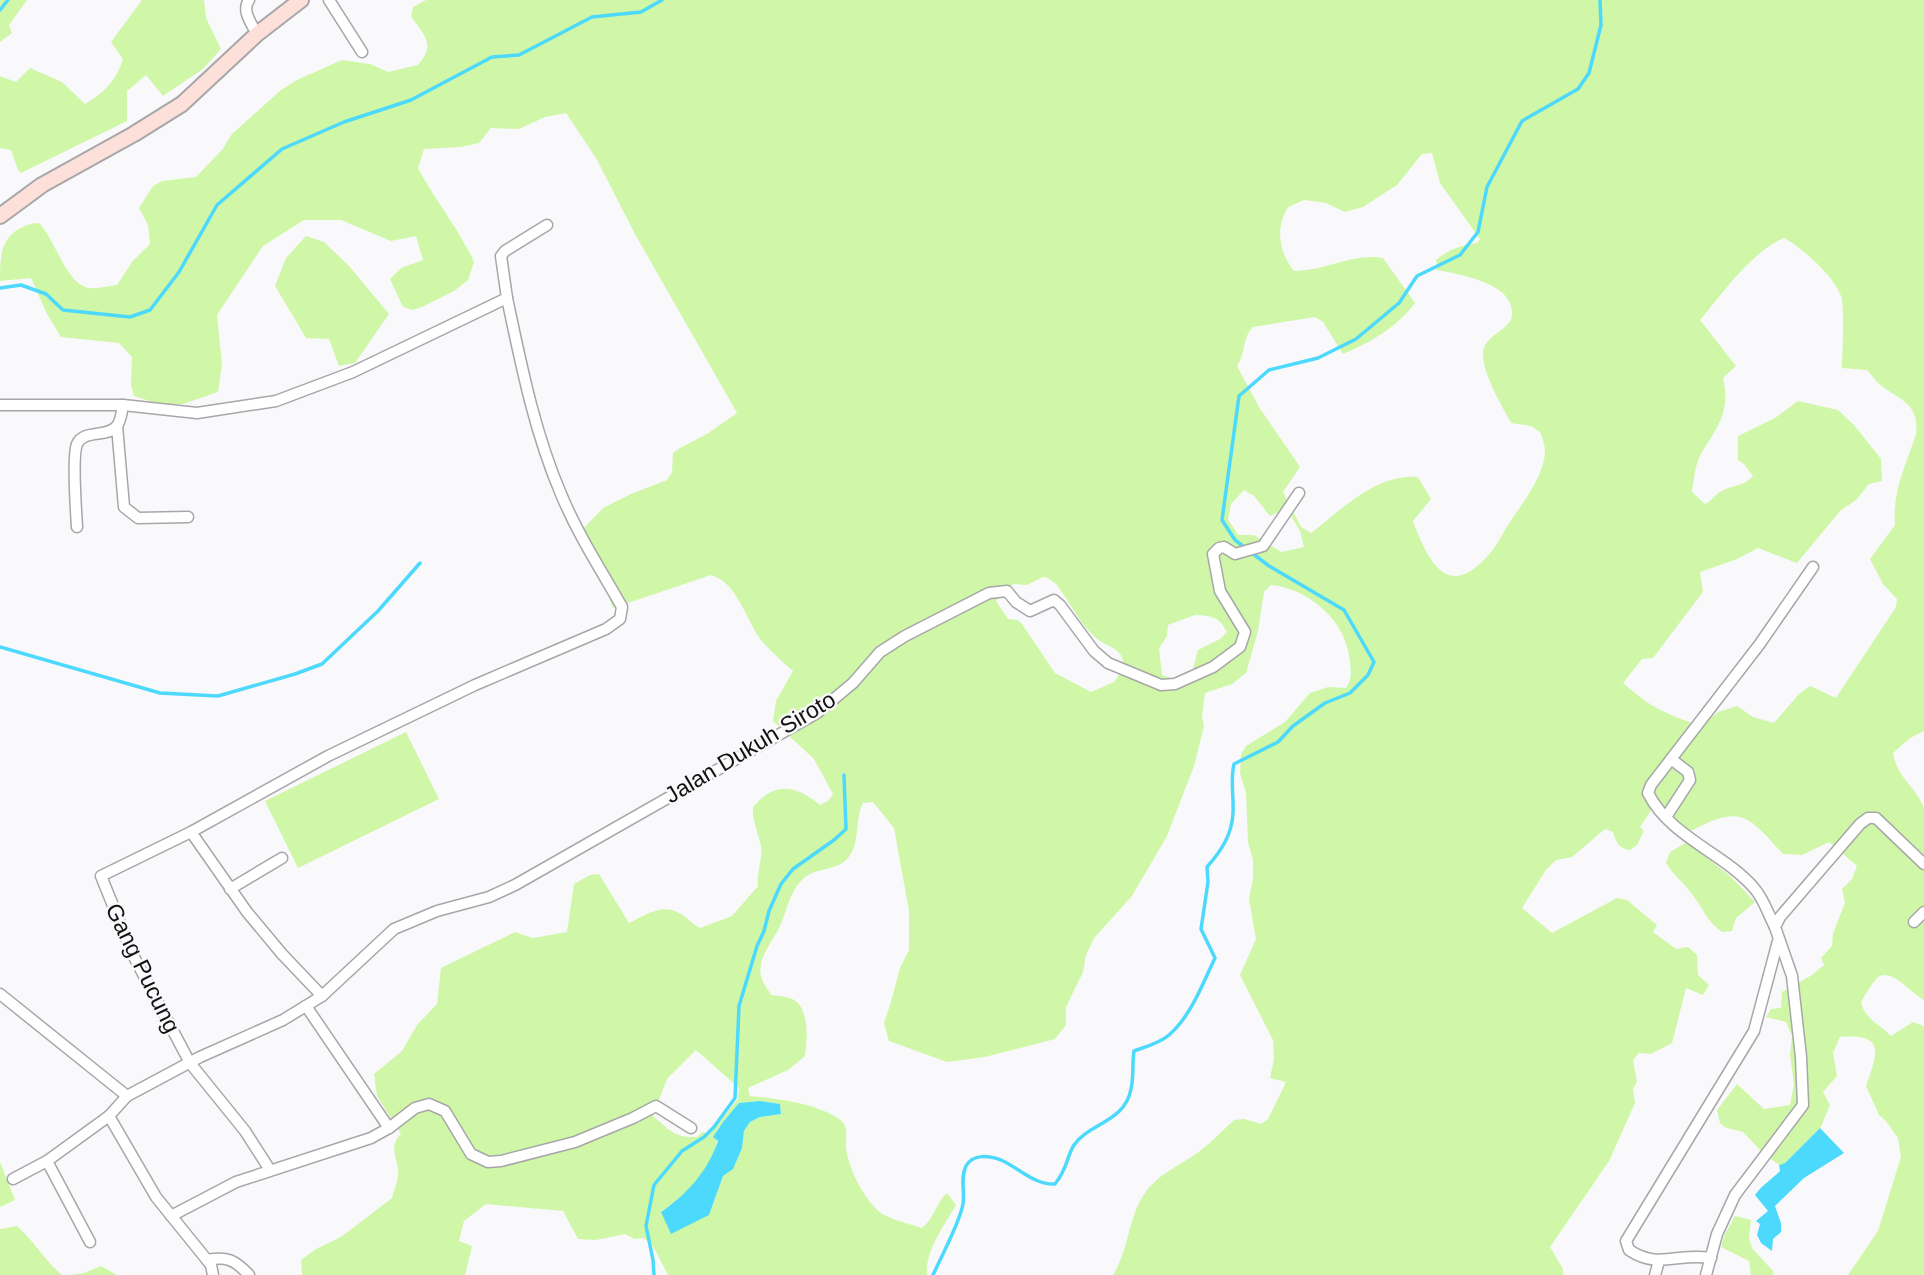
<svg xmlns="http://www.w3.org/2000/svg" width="1924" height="1275" viewBox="0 0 1924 1275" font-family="Arial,sans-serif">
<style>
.green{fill:#cff7a7;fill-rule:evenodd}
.water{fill:#4dd9fb}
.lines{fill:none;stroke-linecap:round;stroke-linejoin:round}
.stream{stroke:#4dd9fb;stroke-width:3.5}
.street-casing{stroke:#a7a7a9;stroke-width:13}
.secondary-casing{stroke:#a7a7a9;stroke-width:18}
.street{stroke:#fff;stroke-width:10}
.secondary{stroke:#fde0da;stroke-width:14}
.labels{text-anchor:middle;stroke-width:5;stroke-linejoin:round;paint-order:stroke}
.street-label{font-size:23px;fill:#111112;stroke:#f9f9fc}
</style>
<rect width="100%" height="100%" fill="#f9f9fc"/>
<g class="green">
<path d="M0 0H27L9 25 12 33 0 42Z"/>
<path d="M142 0H204L206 18 221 49 203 69 163 96 146 75 127 91V121L21 173 18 170 11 150 0 148V76L16 82 30 68 62 82 85 104C104 93 116 81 123 59L111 42Z"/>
<path d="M426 0H1924V731L1910 738 1893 753C1897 778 1915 785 1924 808V1000C1912 995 1891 966 1877 978 1871 984 1866 994 1861 1002 1865 1020 1879 1023 1891 1036L1913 1022 1924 1026V1275H1848L1878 1231 1901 1157 1898 1138 1886 1121 1879 1115 1866 1086C1877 1054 1887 1033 1840 1037L1833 1053 1837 1076 1823 1092 1830 1105 1821 1127 1785 1163 1779 1165 1762 1152 1743 1132 1724 1127 1720 1123 1717 1110 1737 1084 1764 1109 1790 1105 1794 1084 1790 1055 1792 1036 1786 1022 1766 1017 1771 1009 1781 1008 1782 992 1812 975 1824 965 1821 958 1832 946 1833 933 1845 903 1842 889 1852 879 1857 866 1829 842 1802 855 1783 854C1748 815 1741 804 1691 831L1652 809 1640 827 1644 831 1637 845 1630 850C1619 849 1616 842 1613 832L1605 829 1572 857 1556 860 1546 870 1522 908 1552 933 1617 898 1627 900 1657 925 1653 932 1676 949 1688 947 1697 955 1698 975 1709 985 1703 995 1686 988 1672 1043 1651 1054 1639 1053 1633 1060 1637 1082 1633 1089 1635 1103 1609 1161 1550 1247 1563 1269V1275H1113C1129 1250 1128 1217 1145 1193 1160 1171 1187 1163 1206 1146 1216 1138 1225 1128 1234 1120L1244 1119 1261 1124 1268 1119 1286 1082 1270 1078 1274 1059 1273 1040 1240 975 1256 939 1249 899 1253 879V860L1248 842 1246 793 1240 773 1241 754 1246 746 1285 722 1310 693 1328 687 1346 688C1352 680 1351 673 1350 663 1348 622 1310 589 1271 585L1264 592 1258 631 1246 673 1232 684 1205 693 1202 717 1204 726 1194 766 1167 836 1132 896 1094 938 1086 955 1083 972 1066 1007V1025L1055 1039 985 1057 947 1062 889 1041 884 1023 890 1005 900 968 909 950V911L894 828 873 802 863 803C854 819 861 845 847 859 837 870 820 868 808 875 790 887 788 909 780 926 773 941 757 958 761 976 762 982 768 989 771 995 778 996 788 996 794 1000 810 1010 807 1040 805 1056L788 1070 748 1088 750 1096C777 1099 816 1103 839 1119 850 1126 845 1137 846 1148 848 1168 867 1207 886 1216 897 1221 910 1224 922 1228 934 1219 936 1203 947 1193L956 1205C944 1226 925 1251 927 1275H668L654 1248 644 1238 634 1239 625 1234 596 1240 578 1239 563 1211 486 1204 464 1221 459 1241 472 1246 465 1275H302L301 1260 316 1249 341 1237 392 1198C394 1190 398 1182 398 1174 399 1158 387 1148 401 1134L377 1096 374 1074 402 1051 417 1025 437 1004 441 968 515 932 533 938 567 932 574 884 590 875 599 874 629 923C644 916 660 904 677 912 686 915 691 924 700 928L732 916 758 886C756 873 763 860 761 846 758 832 752 821 753 807 775 781 796 785 820 805L828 801 833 794 814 759 773 721 776 701 793 671C782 661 771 652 761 640 746 620 737 582 711 575L613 608 582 530 603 508 631 494 667 480 672 472 673 453 680 448 707 434 737 413 635 234 596 158 566 113 545 117 519 129 491 128 479 143 461 147 424 149 418 168C435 200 459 229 474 262L468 280 454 291 422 307 413 310 403 307 390 279 401 268 423 260 416 236 391 241 341 220H304L263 246 217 315 222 364 218 392 183 404 162 405 134 396 131 385 132 357 119 343 61 337 47 314 31 278 0 281C0 260 0 241 17 230 25 226 30 223 39 223 55 239 66 284 89 288 97 289 108 286 117 285L132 262 150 244 148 225 139 208 153 186 162 181 196 177 222 150 232 134 281 90 297 80 342 60 370 64 388 72 418 65C437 43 423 35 411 16L413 7ZM1432 153 1440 183 1480 239 1477 243C1461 245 1448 250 1436 260L1437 270C1458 274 1505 282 1511 306 1512 310 1513 317 1510 321 1504 331 1488 336 1484 348 1478 367 1502 406 1511 423L1531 426 1540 432C1543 439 1545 445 1545 453 1543 478 1521 505 1508 525 1502 534 1498 544 1491 552 1450 602 1429 565 1413 521L1431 499 1418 477C1375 474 1343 509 1311 533L1301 527 1283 492 1300 467 1259 407 1237 366C1246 353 1242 338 1253 327L1315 317 1323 322 1343 354C1371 342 1396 328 1415 303L1383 258C1352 253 1326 271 1294 271 1279 252 1275 228 1288 207L1304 200 1326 203 1345 212 1363 207 1397 185 1422 154ZM1784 238C1802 248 1834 276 1841 296 1845 308 1842 353 1842 368L1867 370C1871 374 1874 379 1878 383 1896 399 1920 401 1916 434 1906 465 1892 491 1895 525L1870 559 1883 584 1897 599 1896 607 1836 698 1810 686 1799 694 1774 723 1753 717 1737 706 1718 712 1701 726C1666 714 1651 708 1623 683L1642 659 1653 658 1703 592 1700 572 1737 559 1758 548 1797 563 1840 511 1856 500 1869 484 1882 481 1881 459 1854 425 1838 410 1798 401 1775 418 1738 436V460L1744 464 1753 476C1743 487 1731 485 1720 492 1714 496 1711 501 1705 504L1692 492C1694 480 1695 464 1701 454 1717 427 1731 413 1723 378L1736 366 1700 320C1723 293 1751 252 1784 238ZM1244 490 1254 496 1270 516 1276 513 1291 516 1300 531 1304 547 1281 552 1254 535H1238L1228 519 1231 504ZM1043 577 1048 578 1056 584C1069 600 1080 625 1096 638 1108 648 1126 648 1123 669L1114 682 1091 692 1055 673 1022 624 1018 620 1008 619 996 601 1013 584 1027 585ZM1195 615C1211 616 1219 616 1227 632L1220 639 1198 650 1192 672 1175 679 1162 675 1159 648 1167 636 1168 625ZM696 1050 739 1088 738 1099 710 1134 702 1132 697 1137C674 1138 670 1130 653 1116L667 1079ZM760 1101 780 1104 781 1114 760 1117 750 1122 744 1131 742 1148 733 1168 723 1176 709 1215 661 1212C687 1193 720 1165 717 1130L739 1103Z"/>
<path d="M306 236 324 242 349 266 389 314 355 363 339 366 329 339 306 338 275 286 286 258Z"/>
<path d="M406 732 439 799 298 868 265 801Z"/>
<path d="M1687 842 1730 876 1755 902 1736 918 1732 931 1722 932C1704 918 1705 910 1691 893 1683 882 1673 875 1666 863L1670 852Z"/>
<path d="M0 1162 15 1200 0 1207Z"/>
<path d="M1735 1216 1751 1220 1749 1238 1752 1248 1773 1271V1275H1751L1749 1261 1721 1247 1724 1236Z"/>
<path d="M17 1226C34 1241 45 1261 62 1275H0V1229Z"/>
<path d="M101 1266 117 1275H69L84 1273Z"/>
</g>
<g class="water">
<path d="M760 1101 780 1104 781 1114 760 1117 750 1122 744 1131 742 1148 733 1169 723 1176 709 1215 671 1234 661 1212C688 1193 707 1172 718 1141L713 1137 723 1122 739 1103Z"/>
<path d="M1820 1128 1844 1153 1804 1178 1775 1206 1781 1223V1232L1773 1239 1772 1251 1761 1243 1757 1235 1760 1224 1756 1221 1768 1211 1755 1195C1761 1186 1772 1179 1780 1171L1779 1165 1785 1163Z"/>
</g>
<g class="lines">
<g class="stream">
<path d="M0 10 8 0"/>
<path d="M0 288 21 285 46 294 63 310 130 317 150 310 179 272 217 205 282 149 344 122 411 100 492 57 519 55 592 17 641 12 662 0"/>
<path d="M0 647 160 693 218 696 295 674 322 664 378 611 420 563"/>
<path d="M654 1275 653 1260 646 1226 654 1185 682 1151 704 1137 714 1127 735 1098 739 1006 757 946 764 931 769 911 781 884 793 869 834 840 846 829 844 775"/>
<path d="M933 1275C941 1257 960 1222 963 1204 965 1191 960 1178 966 1166 973 1153 990 1156 1001 1160 1019 1168 1034 1185 1055 1184 1068 1168 1066 1158 1074 1145 1089 1123 1125 1122 1131 1089 1134 1077 1132 1063 1134 1051 1145 1047 1160 1043 1169 1035 1191 1016 1203 983 1215 958L1201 929 1208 882 1207 867C1221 851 1232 835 1233 813 1234 796 1230 781 1234 764L1278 742 1293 726 1325 703 1350 693 1368 675 1374 662 1344 610 1269 566 1235 540 1222 520 1239 396 1269 370 1318 358 1356 339 1399 303 1417 276 1460 255 1478 232 1487 187 1522 121 1578 89 1589 73 1601 25 1600 0"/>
</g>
<g class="street-casing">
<g id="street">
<path d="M249 0C241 11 252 24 257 34"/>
<path d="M329 0 362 52"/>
<path d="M0 405H123L197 413 276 401 353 372 507 298 501 256 505 251 547 225"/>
<path d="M117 426 124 507 138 518 188 517"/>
<path d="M77 527C76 511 72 456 77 444 84 429 108 438 117 426 121 421 122 410 123 405"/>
<path d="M1666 817 1690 780 1688 772 1671 759"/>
<path d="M191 832 247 912 282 954 322 996"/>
<path d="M230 889 282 858"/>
<path d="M1914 922 1924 912"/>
<path d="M1775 927C1768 914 1764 899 1754 888 1724 853 1670 837 1648 793L1651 785 1759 645 1813 567"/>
<path d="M0 994 127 1096"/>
<path d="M306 1006 389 1128"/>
<path d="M47 1161 90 1242"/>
<path d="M270 1170 245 1131 190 1063 133 955 101 876 191 832 328 756 475 685 606 629 620 619 622 607C601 570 577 533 561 494 534 431 521 364 507 298"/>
<path d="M13 1179 47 1161 109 1116"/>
<path d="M171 1216 236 1182 371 1138 389 1128 415 1108 429 1104 445 1111 471 1154 488 1162 501 1161 575 1142 633 1118 656 1106 691 1128"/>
<path d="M1711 1258C1678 1252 1659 1270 1629 1250L1626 1241 1754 1031 1778 941"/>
<path d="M207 1260C227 1256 235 1260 249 1275"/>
<path d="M213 1275 211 1265 156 1197 109 1116 127 1096 200 1057 283 1020 322 996 394 929 437 911 489 897 515 885 817 713 853 683 880 652 905 636 989 593 1007 591 1016 602 1030 611 1054 600 1060 605 1094 651 1108 663 1161 685 1175 684 1213 667 1240 647 1245 632 1220 591 1213 554 1219 548 1224 547 1235 554 1263 546 1299 493"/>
<path d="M1655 1275 1659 1261"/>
<path d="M1706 1275 1717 1234 1735 1195 1803 1105 1801 1057 1792 976 1775 927 1780 917 1860 824 1868 818H1876L1924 864"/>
</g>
</g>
<g class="secondary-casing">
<path id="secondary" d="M0 216 42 185 134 134 182 104 257 34 301 0"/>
</g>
<use href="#street" class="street"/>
<use href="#secondary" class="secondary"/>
</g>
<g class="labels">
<g class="street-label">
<text transform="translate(750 747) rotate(-31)" y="8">Jalan Dukuh Siroto</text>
<text transform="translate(143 968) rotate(64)" y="8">Gang Pucung</text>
</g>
</g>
</svg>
